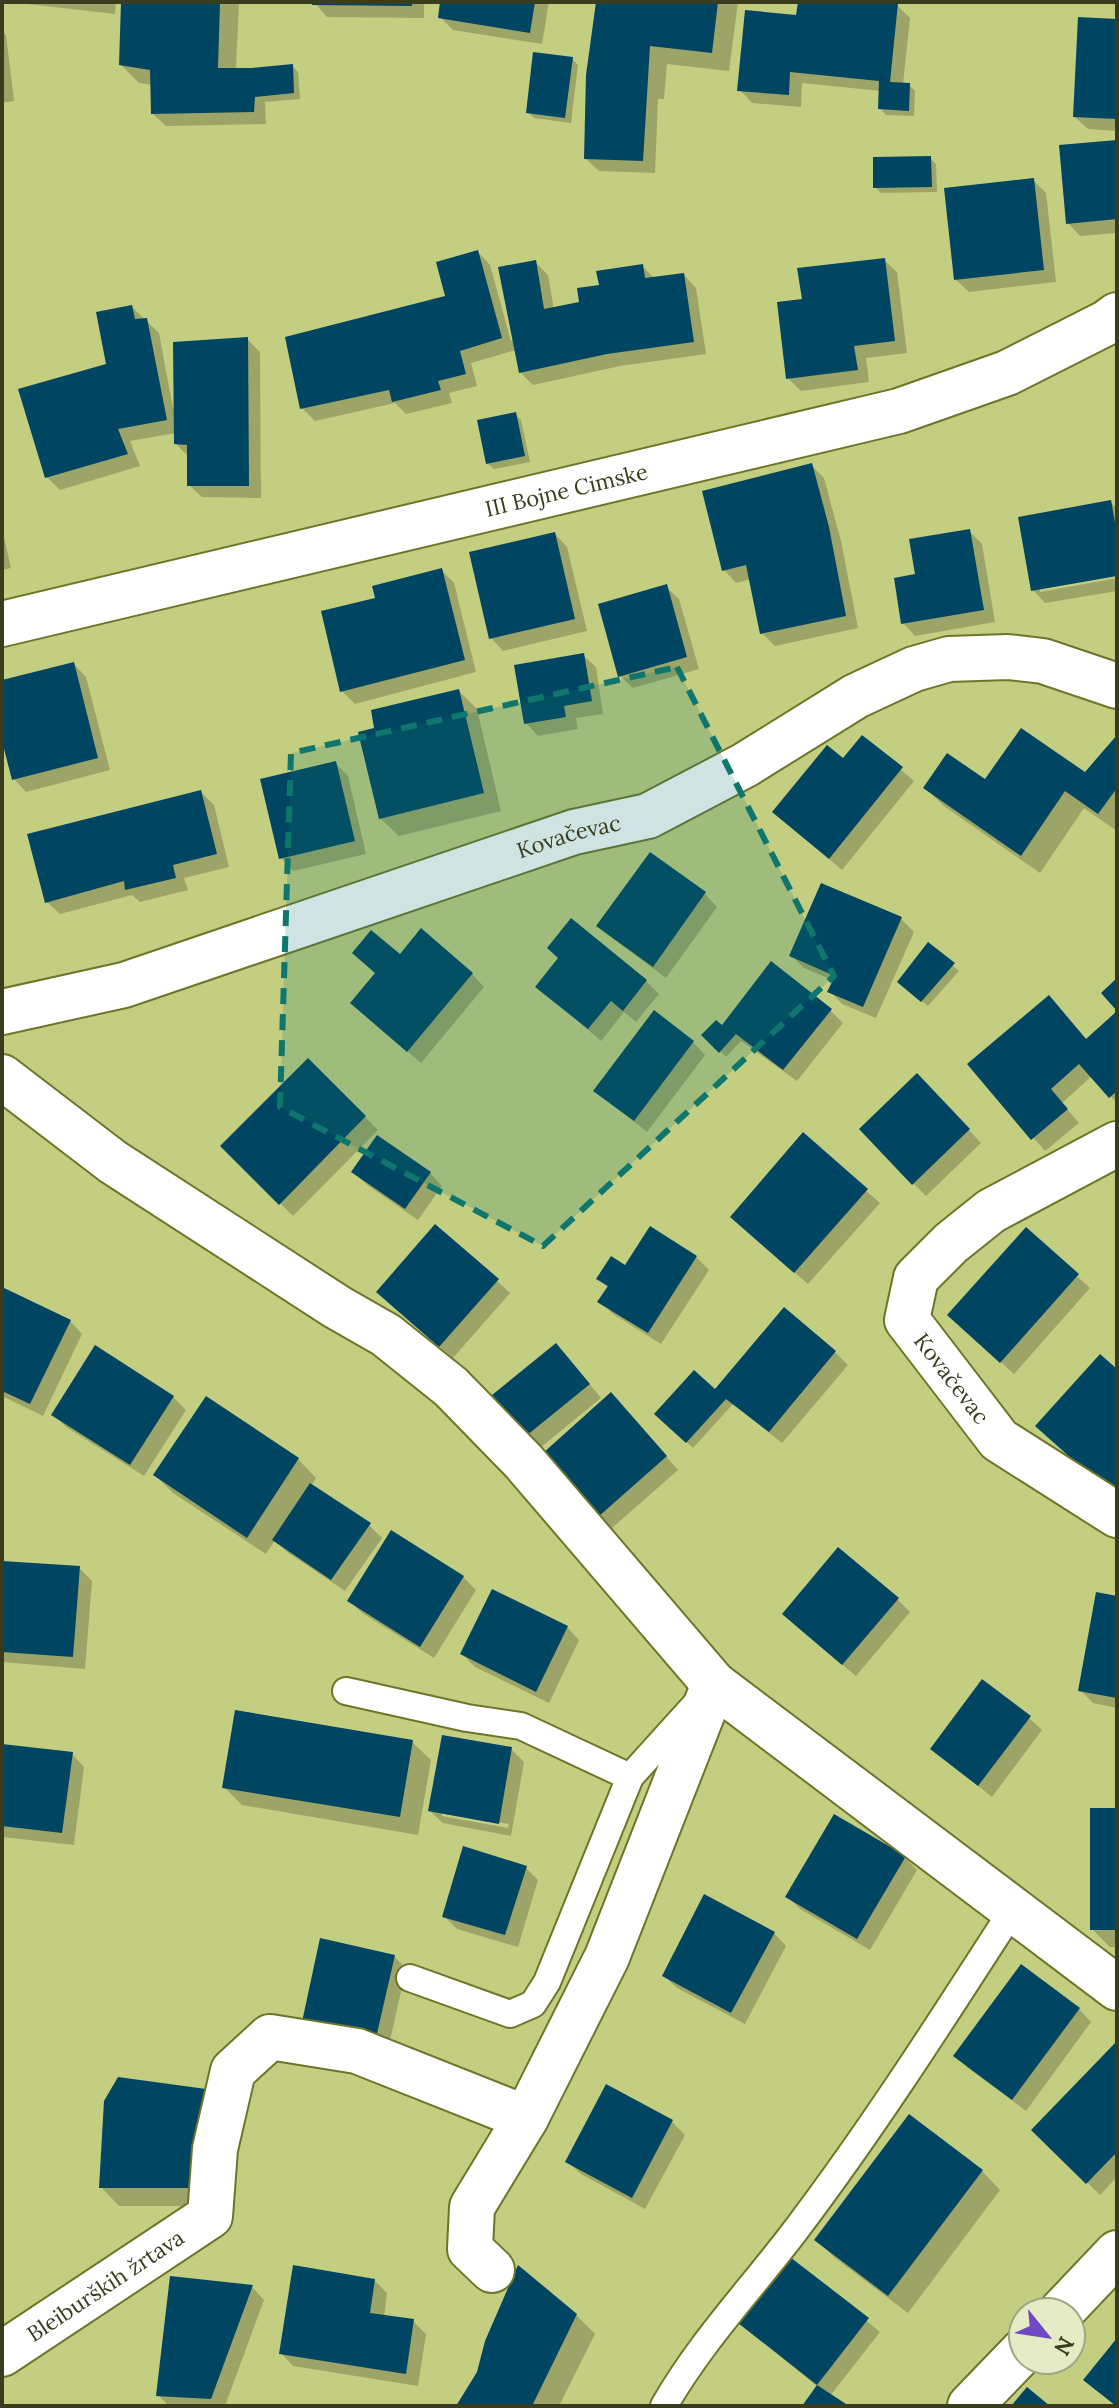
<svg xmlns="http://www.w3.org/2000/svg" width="1119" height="2408" viewBox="0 0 1119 2408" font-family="Lora,serif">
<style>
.shadow{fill:#0003;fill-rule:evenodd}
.building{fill:#004663}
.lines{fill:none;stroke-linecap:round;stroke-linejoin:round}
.service-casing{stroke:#6e7528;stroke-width:30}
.minor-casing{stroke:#6e7528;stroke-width:48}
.tertiary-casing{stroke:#6e7528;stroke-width:48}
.service{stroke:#fff;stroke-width:26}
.minor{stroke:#fff;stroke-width:44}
.tertiary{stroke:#fff;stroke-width:44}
.marked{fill:#0f766e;fill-opacity:0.2;stroke:#0f766e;stroke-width:6;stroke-dasharray:16 10;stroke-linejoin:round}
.labels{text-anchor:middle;stroke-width:8;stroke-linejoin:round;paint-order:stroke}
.street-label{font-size:22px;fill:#393d1d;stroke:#e5ebc5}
</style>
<rect width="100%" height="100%" fill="#c4ce81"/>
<g class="shadow">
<path d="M10 2H116L115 14Z"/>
<path d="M123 2H239L236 70 292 66 298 72 300 99 265 102 266 124 166 126 153 114 152 85 139 83 121 65Z"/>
<path d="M314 2H424V18L327 17Z"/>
<path d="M442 2H549L542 44 453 30 440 17Z"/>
<path d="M598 2H738L729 71 667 64 664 99H658L655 173 599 171 586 159Z"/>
<path d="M800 2H865L897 5 910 18 903 85H909L915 91 914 116 886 115 880 108 881 91 802 83 801 107 752 103 740 90 798 17Z"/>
<path d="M1117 21V131L1088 129 1075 117Z"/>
<path d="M2 31 6 35 14 101 2 103Z"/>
<path d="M572 59 578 65 571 123 534 118 528 112Z"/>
<path d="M1117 142V233L1080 236 1068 223Z"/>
<path d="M930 158 936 164 937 192 881 193 875 187Z"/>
<path d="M1033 180 1046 193 1056 282 969 292 956 280Z"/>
<path d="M478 252 490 265 511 341 514 340 535 262 548 275 554 309 582 304 601 286 642 266 655 279 684 275 696 288 706 354 620 366 533 385 520 372 516 350 471 363 477 386 449 393 452 403 406 414 395 403 315 421 302 408 447 298Z"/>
<path d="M884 260 897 272 907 353 866 358 869 382 801 391 788 378 804 301Z"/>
<path d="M132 307 159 333 173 408 247 339 260 352 261 498 202 497 189 485V457L176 444V433L130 441 140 466 60 490 47 477 108 365Z"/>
<path d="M515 414 521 420 530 462 494 469 487 463Z"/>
<path d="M811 465 824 478 841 541 858 628 775 646 762 633 751 579 736 583 724 570Z"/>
<path d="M1111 502 1117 509V574L1040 588V592L1117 578V591L1045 603 1033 590Z"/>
<path d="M2 529 11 568 2 570Z"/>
<path d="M969 531 982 544 995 622 915 636 903 623Z"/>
<path d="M555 534 567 547 587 631 503 651 491 638Z"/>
<path d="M441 570 454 583 476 672 355 704 342 691Z"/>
<path d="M666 587 679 599 699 669 633 688 620 676Z"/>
<path d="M583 655 596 667 603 714 576 718 578 729 538 736 526 723Z"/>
<path d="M74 664 86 677 110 770 26 792 14 779 2 735V682Z"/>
<path d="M459 691 477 709 501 811 399 836 380 818 377 730Z"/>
<path d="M863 737 914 781 842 870 775 812 843 761Z"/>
<path d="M1117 738V831L1084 808 1040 873 944 806 925 788 1085 775Z"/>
<path d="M335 763 348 776 366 854 293 871 281 858Z"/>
<path d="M201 792 214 805 229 867 184 878 188 890 140 902 132 895 60 914 47 902Z"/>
<path d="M651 854 705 894 717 907 666 978 612 938 599 926Z"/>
<path d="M901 919 914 932 876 1018 842 1004 830 991 835 981 804 968 791 955Z"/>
<path d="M928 945 959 971 928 1006 906 988Z"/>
<path d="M400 956 472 974 484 987 421 1063 365 1015Z"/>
<path d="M646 981 659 994 636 1022 624 1012 601 1041 538 987Z"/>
<path d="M1049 998 1087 1040 1117 1014V1103L1092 1076 1062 1103 1079 1123 1045 1151 970 1065Z"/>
<path d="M830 1010 843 1023 797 1081 741 1041 726 1057 704 1035 723 1027Z"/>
<path d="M693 1042 705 1055 647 1132 596 1091Z"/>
<path d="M308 1060 378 1130 293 1216 223 1146Z"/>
<path d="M930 1088 981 1143 926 1196 913 1183Z"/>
<path d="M803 1135 880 1203 808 1284 745 1229Z"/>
<path d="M354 1172 430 1173 442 1186 418 1220 367 1185Z"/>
<path d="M650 1228 696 1257 709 1270 661 1344 613 1314 600 1301 608 1288 599 1279 626 1267Z"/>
<path d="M1026 1230 1090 1288 1014 1374 962 1327Z"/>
<path d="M497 1281 510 1293 453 1358 392 1305Z"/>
<path d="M2 1289 70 1321 82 1334 43 1416 2 1396Z"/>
<path d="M835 1352 848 1365 782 1443 733 1404 693 1448 657 1414Z"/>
<path d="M568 1358 601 1398 540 1448 528 1435Z"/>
<path d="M173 1397 186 1410 144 1476 66 1427 54 1415Z"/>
<path d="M206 1398 298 1459 316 1478 311 1486 369 1525 382 1538 345 1591 287 1552 275 1540 266 1554 173 1493 155 1475Z"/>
<path d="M624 1408 678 1470 612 1528 599 1516Z"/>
<path d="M2 1563 79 1568 92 1581 85 1669 2 1662Z"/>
<path d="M463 1577 476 1590 434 1658 362 1613 350 1601Z"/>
<path d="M1117 1598V1708L1093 1703 1081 1691Z"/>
<path d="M897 1599 910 1612 856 1676 797 1627Z"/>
<path d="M567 1627 579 1640 549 1703 475 1667 462 1654Z"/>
<path d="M1029 1718 1042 1730 992 1797 932 1749Z"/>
<path d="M412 1742 431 1760 418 1835 242 1805 224 1787Z"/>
<path d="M2 1746 72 1754 84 1767 74 1845 2 1837Z"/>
<path d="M511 1749 524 1762 511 1836 443 1823 430 1811ZM442 1812 509 1824 508 1828 442 1816Z"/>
<path d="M1117 1810V1947H1110L1092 1929Z"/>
<path d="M905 1858 917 1870 870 1950 800 1909 787 1896Z"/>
<path d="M526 1868 538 1880 518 1947 457 1929 444 1916Z"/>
<path d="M774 1933 786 1946 745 2024 677 1988 664 1976Z"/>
<path d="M394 1956 406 1969 388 2050 304 2021Z"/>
<path d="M1079 2009 1091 2022 1026 2111 968 2068 955 2056Z"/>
<path d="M1117 2044V2177L1100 2195 1034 2130Z"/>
<path d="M607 2087 672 2122 685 2135 645 2209 581 2174 568 2162Z"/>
<path d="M245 2112 230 2206H119L101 2187Z"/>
<path d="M982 2171 1000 2190 908 2313 835 2258 816 2240Z"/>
<path d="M791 2259 880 2332 830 2396 846 2406H805L818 2387 740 2323Z"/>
<path d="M374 2280 387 2293 384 2317 413 2321 426 2334 418 2386 293 2366 281 2353Z"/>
<path d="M252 2287 264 2300 225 2406H169L158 2395Z"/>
<path d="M576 2315 595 2334 559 2406H458Z"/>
</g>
<g class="building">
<path d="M121 2H220L218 68H252L293 64 294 93 255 97 254 112 151 114 150 70 119 65Z"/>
<path d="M312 2H412V6L312 5Z"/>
<path d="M440 2H535L530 33 438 18Z"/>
<path d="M596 2H718L712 53 650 46 643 161 584 159 586 75Z"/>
<path d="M798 2 898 3 890 82 910 83 909 111 878 109 879 81 790 72 789 95 737 91 745 10 796 15Z"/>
<path d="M1078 17 1117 19V119L1073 117Z"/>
<path d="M533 52 573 57 565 118 526 113Z"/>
<path d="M1117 140V219L1066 224 1059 145Z"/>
<path d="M931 156 932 187 873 188V157Z"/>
<path d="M1034 178 1044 270 954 280 944 188Z"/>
<path d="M478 250 502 338 460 351 466 374 438 381 441 390 392 402 389 390 300 409 285 337 445 296 436 262Z"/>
<path d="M885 258 895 341 854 346 858 370 786 379 777 302 802 299 797 268Z"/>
<path d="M536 260 544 309 579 302 577 288 599 285 596 271 643 264 645 278 684 273 694 342 607 354 519 373 498 267Z"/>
<path d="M132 305 135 319 147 318 167 420 118 429 128 454 45 478 18 389 106 364 96 312Z"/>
<path d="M248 337 249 486H187V445L174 444 173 342Z"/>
<path d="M516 412 525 456 486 464 477 420Z"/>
<path d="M812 463 829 527 846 616 760 634 746 565 722 571 702 491Z"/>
<path d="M1111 500 1117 534V576L1031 591 1018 517Z"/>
<path d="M970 529 984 610 901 624 894 578 915 574 909 539Z"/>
<path d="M555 532 575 619 489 639 469 552Z"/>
<path d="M442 568 465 660 340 692 321 611 375 598 372 586Z"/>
<path d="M667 584 687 657 618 677 598 604Z"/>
<path d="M584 653 592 701 564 706 566 717 524 724 514 665Z"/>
<path d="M74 662 98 758 12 780 2 741V680Z"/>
<path d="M459 689 484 793 379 819 358 732 374 728 371 710Z"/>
<path d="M1021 728 1085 772 1117 735V788L1098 814 1065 791 1021 856 923 788 947 753 985 779Z"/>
<path d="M862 735 903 767 829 859 772 812 827 745 843 758Z"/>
<path d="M336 761 355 841 279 859 260 779Z"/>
<path d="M201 790 217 854 173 865 176 878 125 890 124 881 45 903 27 834Z"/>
<path d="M650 852 706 892 653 967 596 926Z"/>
<path d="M821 883 902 917 863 1007 827 992 835 976 789 956Z"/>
<path d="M571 918 647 980 623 1011 611 1001 588 1029 535 987 558 958 547 948Z"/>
<path d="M421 928 473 973 407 1052 350 1003 375 973 352 953 371 930 400 954Z"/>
<path d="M928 942 955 963 921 1002 897 982Z"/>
<path d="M771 961 832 1009 783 1070 736 1034 719 1053 701 1035 716 1020 722 1025Z"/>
<path d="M1117 978V1091L1109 1098 1079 1064 1051 1089 1068 1109 1031 1140 967 1064 1049 995 1086 1039 1117 1011 1101 993Z"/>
<path d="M654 1010 694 1041 634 1121 593 1091Z"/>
<path d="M308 1058 366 1116 279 1205 220 1146Z"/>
<path d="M917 1073 970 1129 912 1185 859 1129Z"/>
<path d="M803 1132 868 1189 794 1273 730 1217Z"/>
<path d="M377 1135 431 1172 405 1209 351 1172Z"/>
<path d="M435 1224 499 1279 439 1347 376 1292Z"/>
<path d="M650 1226 697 1256 648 1333 597 1302 608 1286 596 1279 611 1256 625 1265Z"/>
<path d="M1026 1227 1079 1274 1000 1363 947 1315Z"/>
<path d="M2 1287 71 1320 30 1404 2 1391Z"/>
<path d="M784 1307 836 1351 769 1432 726 1399 686 1443 654 1414 694 1370 715 1389Z"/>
<path d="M556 1343 590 1384 526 1436 492 1395Z"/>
<path d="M95 1345 174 1396 130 1465 51 1415Z"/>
<path d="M1100 1354 1117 1369V1484L1109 1492 1035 1426Z"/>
<path d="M611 1392 667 1456 598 1517 542 1454Z"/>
<path d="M206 1396 299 1458 247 1538 153 1475Z"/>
<path d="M310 1483 371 1523 331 1580 272 1540Z"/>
<path d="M391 1530 464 1576 420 1647 347 1601Z"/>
<path d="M838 1547 899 1598 842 1665 782 1614Z"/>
<path d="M2 1561 80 1566 73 1657 2 1652Z"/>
<path d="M492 1589 568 1626 536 1692 460 1654Z"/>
<path d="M1096 1592 1117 1596V1698L1078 1691Z"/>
<path d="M982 1679 1031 1716 978 1786 930 1749Z"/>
<path d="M235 1710 413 1740 400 1817 222 1788Z"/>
<path d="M442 1735 512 1747 499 1824 428 1811Z"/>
<path d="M2 1744 73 1752 62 1833 2 1826Z"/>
<rect x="1090" y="1808" width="27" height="122"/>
<path d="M834 1814 906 1856 857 1939 785 1897Z"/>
<path d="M463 1846 527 1866 505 1935 442 1917Z"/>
<path d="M704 1894 775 1932 731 2013 662 1976Z"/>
<path d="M320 1938 395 1955 376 2038 302 2022Z"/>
<path d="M1021 1964 1080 2008 1012 2100 953 2056Z"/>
<path d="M1117 2041V2152L1086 2184 1031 2130Z"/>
<path d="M118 2077 228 2092 212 2188H99L104 2101Z"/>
<path d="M606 2084 673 2120 632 2198 565 2162Z"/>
<path d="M909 2114 983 2170 888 2296 814 2240Z"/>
<path d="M790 2257 869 2318 817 2385 738 2323Z"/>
<path d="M293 2265 375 2279 370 2313 414 2319 406 2374 279 2354Z"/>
<path d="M518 2265 577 2314 532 2406H456L477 2372 485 2341Z"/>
<path d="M170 2276 253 2285 211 2399 156 2396Z"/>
<path d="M1117 2338V2406H1116L1083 2380Z"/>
<path d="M817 2385 849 2406H802Z"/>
<path d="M1027 2387 1050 2406H1011Z"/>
</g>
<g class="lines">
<g class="service-casing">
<g id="service">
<path d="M346 1691 467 1718 521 1726 630 1777"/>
<path d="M410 1978 510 2014 533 2004 547 1982 630 1777 696 1704"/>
<path d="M664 2406C701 2341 753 2287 798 2227 875 2125 943 2018 1012 1911"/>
</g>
</g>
<g class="minor-casing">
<g id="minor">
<path id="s1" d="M2 1012 124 985 574 832 648 816 745 765 856 696 914 669 949 659 1008 657 1043 661 1117 686"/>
<path d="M2 1077 113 1162 337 1307 386 1335 451 1387 524 1462 714 1684 1117 1988"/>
<path id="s2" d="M1117 1144 991 1211 951 1243 916 1278 907 1320 999 1440 1117 1515"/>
<path d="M492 2270 470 2249 472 2207 526 2118 607 1957 714 1684"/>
<path d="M1061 2312 1117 2253"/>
<path id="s3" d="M2 2354 210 2216 215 2149 233 2071 270 2037 357 2051 526 2118"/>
<path d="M970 2406 1023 2351"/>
</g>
</g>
<g class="tertiary-casing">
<g id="tertiary">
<path id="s4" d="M2 624 899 411 1007 373 1106 323 1117 315"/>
</g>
</g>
<use href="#service" class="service"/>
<use href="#minor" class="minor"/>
<use href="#tertiary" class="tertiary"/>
</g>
<path class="marked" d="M677 667 834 976 543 1246 280 1107 291 753Z"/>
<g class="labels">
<g class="street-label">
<text dy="8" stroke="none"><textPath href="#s4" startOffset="580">III Bojne Cimske</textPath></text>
<text dy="8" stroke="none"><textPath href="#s1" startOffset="594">Kovačevac</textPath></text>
<text dy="8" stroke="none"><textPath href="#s2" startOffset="360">Kovačevac</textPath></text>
<text dy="8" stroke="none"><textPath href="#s3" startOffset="124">Bleiburških žrtava</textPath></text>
</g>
</g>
<rect width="1119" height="2408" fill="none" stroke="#393d1d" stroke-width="8"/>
<g transform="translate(1047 2336) rotate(120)"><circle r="38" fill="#e5ebc5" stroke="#a0a582" stroke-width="2"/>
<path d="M0-6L14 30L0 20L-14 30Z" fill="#7048c1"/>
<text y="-12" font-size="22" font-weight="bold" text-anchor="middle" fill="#393d1d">N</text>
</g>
</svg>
